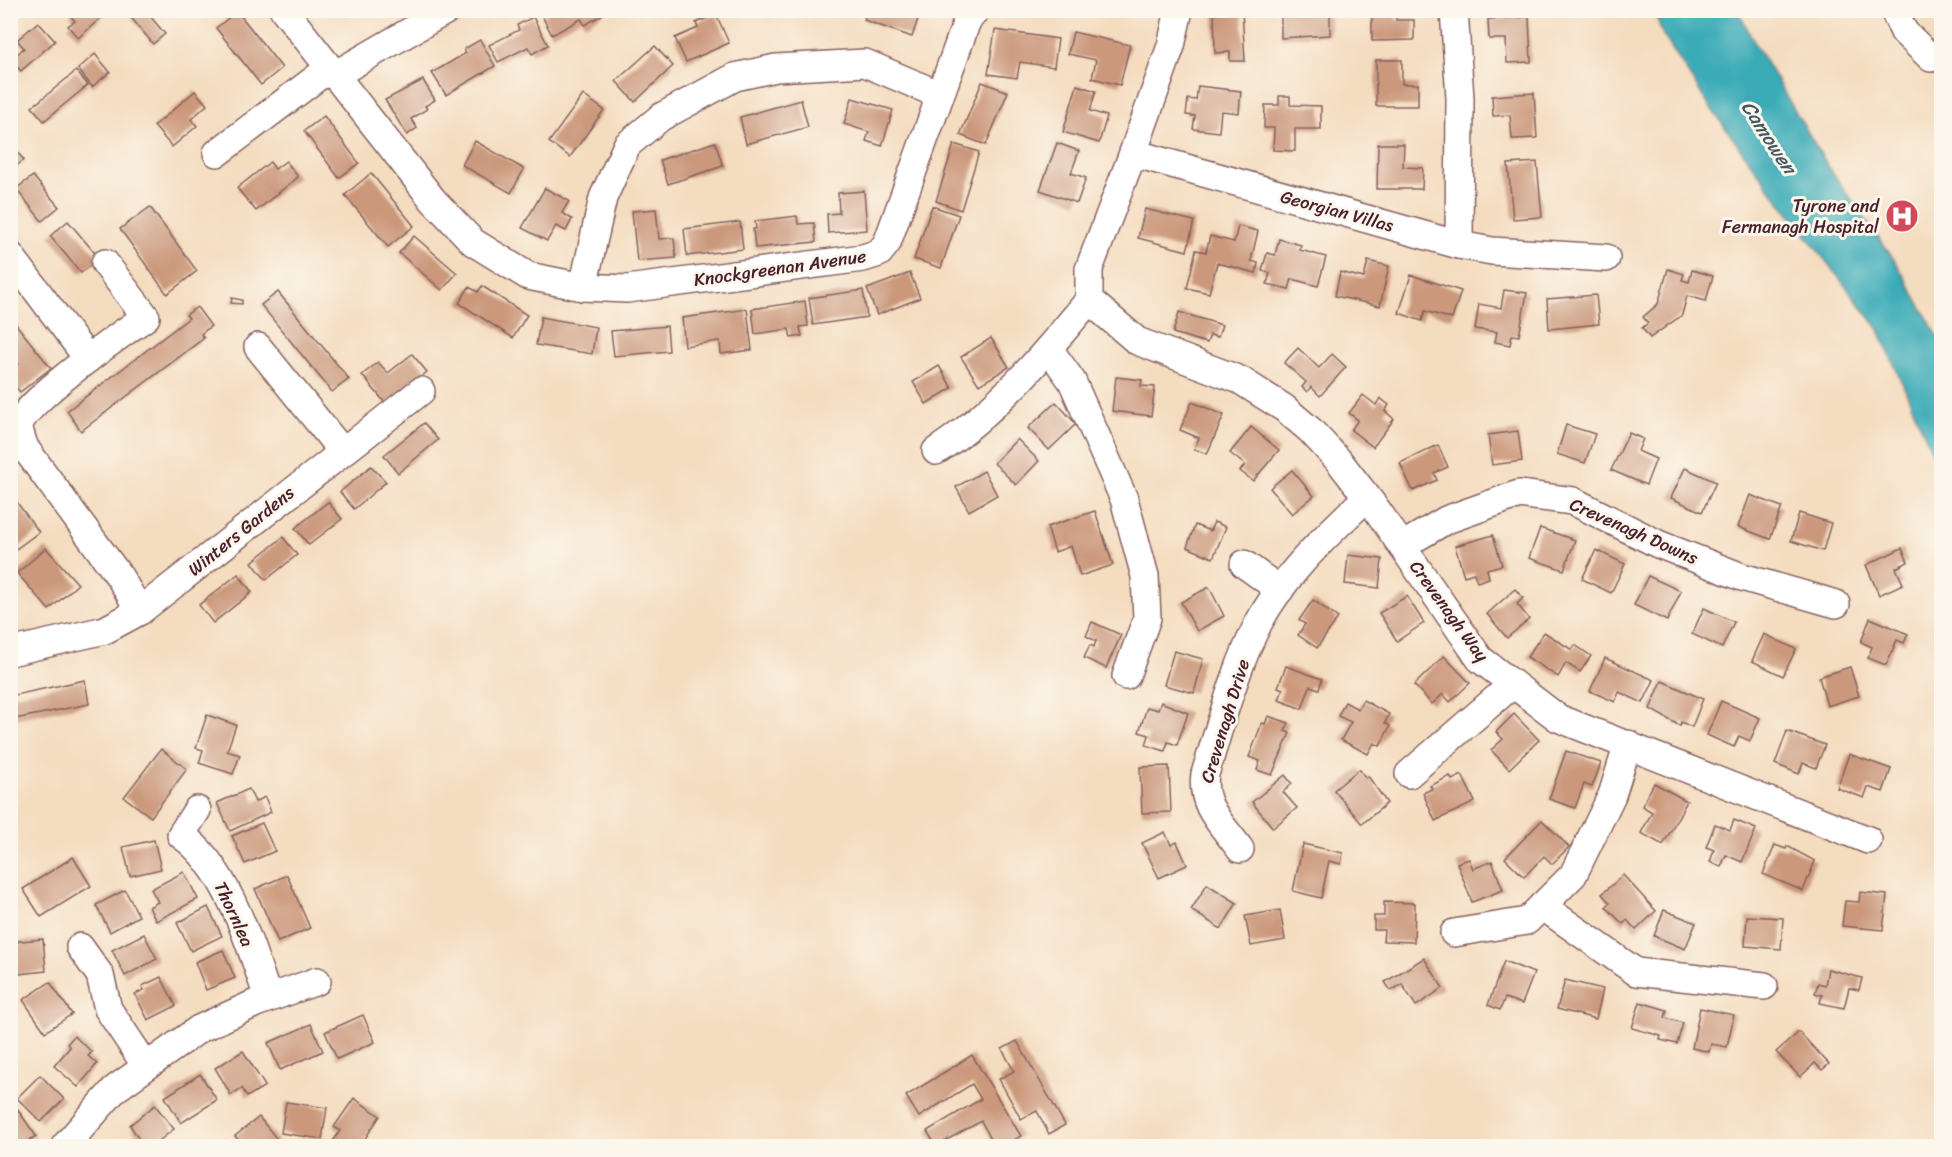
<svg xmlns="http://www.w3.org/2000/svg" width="1952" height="1157" viewBox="0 0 1952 1157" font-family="Sriracha,sans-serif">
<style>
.water{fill:#3aabb7;stroke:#426571;stroke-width:1.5}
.building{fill:#cb987b}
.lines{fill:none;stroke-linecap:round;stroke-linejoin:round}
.minor-casing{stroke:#86615f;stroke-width:30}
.minor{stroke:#fff;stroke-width:27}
.labels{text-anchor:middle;stroke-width:6;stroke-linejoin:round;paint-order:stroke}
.poi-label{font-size:18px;fill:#4a1f2b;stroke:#fbf7ec;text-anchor:end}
.street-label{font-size:18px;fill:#4a1f2b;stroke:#fbf7ec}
.water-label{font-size:20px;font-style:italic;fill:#445763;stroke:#fbf7ec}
</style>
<rect width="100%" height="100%" fill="#fbf7ec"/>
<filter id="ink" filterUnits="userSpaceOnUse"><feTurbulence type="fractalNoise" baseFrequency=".0167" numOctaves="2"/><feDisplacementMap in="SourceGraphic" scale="12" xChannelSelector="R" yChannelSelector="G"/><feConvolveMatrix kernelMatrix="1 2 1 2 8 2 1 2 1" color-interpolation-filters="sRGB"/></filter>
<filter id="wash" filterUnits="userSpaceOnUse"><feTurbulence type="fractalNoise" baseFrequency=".008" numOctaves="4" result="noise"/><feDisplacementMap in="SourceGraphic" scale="24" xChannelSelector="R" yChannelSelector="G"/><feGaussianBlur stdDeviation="1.35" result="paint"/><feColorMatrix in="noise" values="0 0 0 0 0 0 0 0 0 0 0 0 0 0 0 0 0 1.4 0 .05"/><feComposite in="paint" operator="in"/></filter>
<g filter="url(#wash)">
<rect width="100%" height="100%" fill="#f4dcbf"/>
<path class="water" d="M1654 11H1738L1758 49 1829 168 1897 264 1941 342V472L1878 328 1767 185 1708 104 1663 35Z"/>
<g id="blocks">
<g class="building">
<path d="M75 10H110L78 38 68 26 75 21 70 15Z"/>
<path d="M135 10H145L165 34 153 44 129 15Z"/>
<path d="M553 10H599L602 15 585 25 581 19 552 35 542 16Z"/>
<path d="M867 10H921L912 37 864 20Z"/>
<path d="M1214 10H1242L1245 61H1230V52L1215 53Z"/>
<path d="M1281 10H1330V35L1281 38Z"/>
<path d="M1372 10H1396V20H1414V40L1372 41Z"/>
<path d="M237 11 282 68 261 85 216 28Z"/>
<path d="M716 14 729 43 686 62 675 38 698 28 696 23Z"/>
<path d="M533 17 548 45 532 54 528 47 498 62 489 45 519 30 517 25Z"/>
<path d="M1529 17 1531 62 1507 63 1506 39H1489L1488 19Z"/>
<path d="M38 22 55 41 21 71 11 60 24 48 17 40Z"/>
<path d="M995 30 1058 39 1054 67 1020 62 1017 78 988 74Z"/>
<path d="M1073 32 1130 45 1120 85 1092 78 1096 60 1068 54Z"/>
<path d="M480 40 495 66 446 95 432 73 466 53 464 49Z"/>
<path d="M655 46 673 66 635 102 616 81Z"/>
<path d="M95 54 110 72 92 87 78 69Z"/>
<path d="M1376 60H1402V84H1418V106H1376Z"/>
<path d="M76 71 88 85 44 121 32 107Z"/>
<path d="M423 80 435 100 425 106 427 109 411 119 417 128 407 135 385 100Z"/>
<path d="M982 82 1008 92 986 145 960 135Z"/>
<path d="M1077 85 1096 91 1090 111 1107 116 1099 143 1063 132Z"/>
<path d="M1198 86 1241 91 1239 113 1221 111 1219 132 1193 129 1195 116 1186 115 1188 99 1196 100Z"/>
<path d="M195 91 207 105 191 119 197 126 172 147 154 126Z"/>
<path d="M1534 93 1537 138 1512 139 1510 115 1493 116 1492 96Z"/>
<path d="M583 95 604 110 570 157 549 142Z"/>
<path d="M1279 96H1290V105L1321 106V129H1295V151L1273 150 1274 128H1264L1265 105H1279Z"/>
<path d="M852 98 893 110 882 146 866 141 869 132 844 124Z"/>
<path d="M801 100 808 127 746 144 740 117Z"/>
<path d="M324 116 359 163 339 178 304 131Z"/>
<path d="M475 141 524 169 511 193 462 165Z"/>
<path d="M715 142 723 166 668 184 660 160Z"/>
<path d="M1057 143 1079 151 1071 173 1086 178 1077 203 1040 190Z"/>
<path d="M10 144 24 160 10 171Z"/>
<path d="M954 144 979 152 961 210 936 201Z"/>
<path d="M1378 144H1404L1403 167 1423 168 1422 189H1377Z"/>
<path d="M286 161 298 177 256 211 237 188 270 162 275 169Z"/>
<path d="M1537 162 1542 217 1513 219 1508 164Z"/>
<path d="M371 173 414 226 388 247 345 195Z"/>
<path d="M33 176 59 207 42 221 16 189Z"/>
<path d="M545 188 569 201 562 213 572 219 566 231 556 226 547 241 522 228Z"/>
<path d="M864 191 867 230 828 233 827 214 839 213 838 193Z"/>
<path d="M932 206 959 215 941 268 914 259Z"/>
<path d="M150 207 197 271 167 294 120 229Z"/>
<path d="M656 209 659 239 674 238 676 258 637 261 632 211Z"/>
<path d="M1145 209 1194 221 1187 251 1138 238Z"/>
<path d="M797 216 798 224 814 223 816 242 755 248 753 229H756L755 221Z"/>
<path d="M68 221 99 258 81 273 50 236Z"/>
<path d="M740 222 743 249 687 256 684 229Z"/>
<path d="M1238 226 1258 231 1251 261 1258 263 1256 273 1217 263 1209 293 1187 288 1196 250 1206 252 1210 236 1234 242Z"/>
<path d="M414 236 457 273 442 290 399 253Z"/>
<path d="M1279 239 1301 245 1300 250 1326 257 1318 286 1292 279 1289 289 1267 284 1270 273 1262 271 1267 253 1275 255Z"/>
<path d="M1368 261 1389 266 1380 306 1335 296 1340 272 1364 278Z"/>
<path d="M1668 269 1684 274 1682 280 1689 282 1692 270 1713 276 1706 301 1687 296 1682 315 1650 338 1642 328 1648 323 1643 317 1658 304Z"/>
<path d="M910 273 920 298 877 315 867 289Z"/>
<path d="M1411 275 1461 291 1452 319 1425 311 1422 321 1399 313Z"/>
<path d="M482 286 527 315 513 338 459 303 469 287 478 292Z"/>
<path d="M863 290 867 317 813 325 809 298Z"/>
<path d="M1504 290 1527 293 1519 336 1512 335 1510 345 1495 342 1497 332 1475 329 1479 304 1501 308Z"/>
<path d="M278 292 349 379 332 392 261 305Z"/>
<path d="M1596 295 1599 324 1549 329 1547 299Z"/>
<path d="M232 298 242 300V304L231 303Z"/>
<path d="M805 301 808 326 800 327 802 336 791 338 789 329 755 334 752 309Z"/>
<path d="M197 307 211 326 201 334 204 338 81 431 67 411 189 318 186 315Z"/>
<path d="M747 309 752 350 721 354 720 341 685 346 682 318Z"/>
<path d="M1179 312 1222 325 1218 337 1210 335 1207 343 1173 333Z"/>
<path d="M10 317 51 368 20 392 10 381V371L19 364 10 353Z"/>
<path d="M541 317 596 327 592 354 536 345Z"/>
<path d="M667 326 669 351 614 356 611 331Z"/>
<path d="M991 338 1009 367 979 385 961 357Z"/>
<path d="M1298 348 1319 368 1332 354 1346 367 1320 396 1311 387 1307 392 1302 387 1306 382 1284 363Z"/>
<path d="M412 354 427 372 387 405 362 375 378 362 388 373Z"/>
<path d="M939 366 952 388 926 404 913 382Z"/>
<path d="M1116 377 1142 380 1141 386 1155 387 1151 416 1112 411Z"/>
<path d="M1363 395 1376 405 1380 398 1389 405 1385 411 1394 419 1373 447 1351 430 1358 420 1349 413Z"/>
<path d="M1056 402 1076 424 1049 450 1028 428Z"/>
<path d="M1192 402 1224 415 1207 454 1194 449 1199 438 1180 430Z"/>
<path d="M424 423 438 440 398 473 384 455Z"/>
<path d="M1566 425 1595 434 1585 463 1557 454Z"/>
<path d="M1251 427 1279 450 1253 481 1240 471 1245 465 1230 453Z"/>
<path d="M1518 431 1522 461 1492 465 1488 435Z"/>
<path d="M1629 433 1643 439 1638 451 1656 459 1646 485 1611 470Z"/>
<path d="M1017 439 1039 461 1016 485 994 463Z"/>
<path d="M1438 445 1448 467 1434 473 1437 480 1413 491 1400 463Z"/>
<path d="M371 466 386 482 354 509 340 492Z"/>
<path d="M1685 468 1716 482 1702 512 1671 498Z"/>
<path d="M1292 470 1314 496 1292 514 1270 488Z"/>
<path d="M984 471 997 495 969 511 956 487Z"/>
<path d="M10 493 39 532 16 549 10 542Z"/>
<path d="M1750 495 1782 507 1770 539 1738 527Z"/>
<path d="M328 502 342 519 309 545 295 528Z"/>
<path d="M1095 511 1113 565 1080 576 1071 546 1055 552 1047 527Z"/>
<path d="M1799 513 1831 523 1823 551 1791 541Z"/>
<path d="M1214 522 1226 527 1213 558 1187 547 1195 525 1210 531Z"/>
<path d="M1540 528 1575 540 1564 570 1529 558Z"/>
<path d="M1493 535 1502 565 1487 569 1489 578 1477 582 1474 573 1464 576 1455 546Z"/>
<path d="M283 537 297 555 266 580 252 562Z"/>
<path d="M46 548 78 584 49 610 17 573Z"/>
<path d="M1902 548 1908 562 1896 568 1903 584 1879 595 1866 565Z"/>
<path d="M1596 550 1625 564 1611 593 1582 579Z"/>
<path d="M1348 555 1382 559 1379 588 1345 584Z"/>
<path d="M238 574 252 592 213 623 199 605Z"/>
<path d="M1648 576 1681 591 1667 621 1634 605Z"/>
<path d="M1209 587 1224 616 1197 631 1181 602Z"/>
<path d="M1515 589 1523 598 1517 604 1529 619 1507 638 1487 614Z"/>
<path d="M1407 596 1424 623 1397 641 1379 613Z"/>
<path d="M1313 600 1338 618 1317 648 1298 635 1305 624 1299 620Z"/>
<path d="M1704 608 1734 622 1722 648 1692 634Z"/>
<path d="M1870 618 1908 634 1904 643 1897 640 1886 665 1868 658 1872 647 1861 642Z"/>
<path d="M1092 622 1121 635 1106 668 1084 658 1090 645 1094 647 1096 641 1086 636Z"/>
<path d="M1544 632 1572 650 1575 645 1591 656 1580 672 1566 663 1558 677 1527 657Z"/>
<path d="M1764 634 1796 649 1783 676 1752 661Z"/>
<path d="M1174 651 1203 659 1194 693 1164 685Z"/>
<path d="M1444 656 1470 683 1450 702 1443 694 1432 704 1414 685Z"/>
<path d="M1605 658 1654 680 1643 703 1619 692 1615 702 1590 691Z"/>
<path d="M1286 666 1322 679 1319 689 1310 686 1302 709 1279 700 1283 689 1278 687Z"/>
<path d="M1850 667 1859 696 1827 706 1819 677Z"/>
<path d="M85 680 89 704 10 720V696Z"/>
<path d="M1662 681 1703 699 1692 727 1681 722 1680 726 1650 709Z"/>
<path d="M1363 700 1389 714 1385 723 1390 726 1380 746 1374 743 1368 754 1341 740 1351 722 1338 716 1345 702 1358 709Z"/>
<path d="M1721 701 1760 718 1750 741 1739 736 1734 747 1707 735Z"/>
<path d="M1161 702 1188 713 1177 745 1168 742 1165 751 1146 745 1149 735 1139 732 1147 707 1158 710Z"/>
<path d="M1514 714 1539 740 1509 769 1491 750 1503 739 1496 732Z"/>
<path d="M207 715 236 725 227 751 240 755 233 774 199 763 203 750 196 748Z"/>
<path d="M1268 716 1289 723 1285 731 1290 733 1272 775 1257 770 1260 761 1249 757 1262 723 1265 724Z"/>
<path d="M1787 731 1825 745 1816 768 1803 763 1799 774 1775 764Z"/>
<path d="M161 749 187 769 151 817 124 797Z"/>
<path d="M1566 751 1601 763 1592 787 1584 784 1575 808 1549 799Z"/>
<path d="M1849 754 1891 769 1883 792 1868 787 1864 798 1837 788Z"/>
<path d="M1169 766 1171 812 1142 813 1140 767Z"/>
<path d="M1359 769 1366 778 1368 776 1387 803 1362 824 1334 790Z"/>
<path d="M1285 775 1292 784 1283 792 1297 808 1273 828 1252 802Z"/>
<path d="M1462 775 1475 802 1435 821 1423 793 1432 789 1430 786 1450 776 1452 780Z"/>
<path d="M1654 783 1687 801 1663 845 1641 833 1652 812 1642 806Z"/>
<path d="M249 789 255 802 265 797 271 812 230 831 217 803Z"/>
<path d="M1542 820 1569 847 1552 864 1544 856 1524 877 1505 858Z"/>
<path d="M1734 820 1756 829 1742 862 1726 855 1721 867 1710 862 1714 850 1706 847 1715 824 1730 830Z"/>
<path d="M262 823 275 851 245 864 232 836Z"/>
<path d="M1165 832 1171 845 1177 842 1187 865 1159 878 1142 843Z"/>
<path d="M154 840 161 869 130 876 123 847Z"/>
<path d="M1303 844 1343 853 1341 864 1329 861 1321 898 1293 891Z"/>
<path d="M1775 845 1786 849 1787 846 1815 861 1803 891 1763 874Z"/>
<path d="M73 857 91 886 41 917 23 889Z"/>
<path d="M1469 859 1473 869 1492 861 1503 890 1472 902 1457 863Z"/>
<path d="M184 872 198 899 156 921 149 907 158 902 151 889Z"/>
<path d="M287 875 310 928 278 942 255 889Z"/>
<path d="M1623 875 1656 911 1636 930 1627 920 1623 924 1606 907 1610 903 1602 894Z"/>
<path d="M1207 884 1237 903 1221 929 1191 910Z"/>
<path d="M125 890 139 916 110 932 96 905Z"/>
<path d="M1860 892 1887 895 1883 930 1842 926 1845 901 1859 902Z"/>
<path d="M1384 902 1415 903 1414 942 1383 941 1384 930H1374V916H1384Z"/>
<path d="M208 907 222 936 191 951 177 923Z"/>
<path d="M1280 910 1285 940 1251 946 1245 916Z"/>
<path d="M1664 910 1696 923 1685 949 1654 936Z"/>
<path d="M1747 916 1783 918 1781 949 1745 946Z"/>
<path d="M144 934 157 959 125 976 112 950Z"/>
<path d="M43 939 46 971 10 975V942Z"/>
<path d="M223 950 235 978 206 990 195 962Z"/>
<path d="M1424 958 1443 988 1416 1006 1402 984 1391 991 1385 982Z"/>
<path d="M1504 961 1534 973 1522 1004 1505 998 1500 1010 1488 1005Z"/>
<path d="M1828 969 1862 978 1859 990 1849 988 1844 1008 1820 1003 1822 995 1815 993 1818 983 1825 985Z"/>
<path d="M161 977 176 1006 148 1020 135 994 144 990 142 986Z"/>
<path d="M1565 980 1603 989 1596 1019 1557 1009Z"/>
<path d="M50 982 72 1014 45 1032 23 1000Z"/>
<path d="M1640 1002 1667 1010 1665 1018 1683 1023 1677 1044 1660 1040 1661 1036 1632 1028Z"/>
<path d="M1700 1008 1734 1015 1727 1047 1711 1044 1709 1052 1692 1048Z"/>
<path d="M363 1015 375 1042 337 1059 325 1032Z"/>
<path d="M311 1024 323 1051 280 1070 268 1043Z"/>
<path d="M1799 1032 1829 1064 1822 1070 1815 1063 1800 1077 1776 1052Z"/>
<path d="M74 1036 92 1052 88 1056 97 1064 78 1087 54 1066 70 1047 67 1044Z"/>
<path d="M1017 1041 1065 1125 1049 1134 1037 1111 1021 1119 999 1079 1014 1071 1002 1049Z"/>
<path d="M243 1051 265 1086 247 1097 242 1088 231 1095 215 1068Z"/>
<path d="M972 1055 1021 1136 1004 1146H995L981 1121 936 1146 927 1131 981 1099 972 1084 919 1117 906 1096Z"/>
<path d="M200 1074 217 1100 181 1123 165 1097Z"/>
<path d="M40 1075 64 1099 41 1122 17 1098Z"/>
<path d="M354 1098 380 1116 364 1140 373 1146H341L333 1141 340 1131 334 1127Z"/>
<path d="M286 1102 327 1108 322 1139 281 1133Z"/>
<path d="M155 1105 174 1129 155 1144 157 1146H143L130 1125Z"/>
<path d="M16 1107 36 1136 20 1146H10V1111Z"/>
<path d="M259 1117 280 1143 275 1146H243L235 1136Z"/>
<path d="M225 1140 230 1146H218Z"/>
</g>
</g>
</g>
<g filter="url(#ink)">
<use href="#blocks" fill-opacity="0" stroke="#86615f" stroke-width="1.5"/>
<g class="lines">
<g class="minor-casing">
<g id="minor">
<path d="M284 10 433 200 473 242 528 276 583 287 627 289 863 258 879 253 887 243 967 21 976 10"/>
<path d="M1179 10 1171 46 1133 153 1459 245 1460 98 1454 10"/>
<path d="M1894 10 1904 32 1931 58"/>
<path d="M217 153 319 76 345 69 447 10"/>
<path d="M1459 245 1492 251 1606 258"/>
<path d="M10 255 88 359"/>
<path d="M105 263 146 317C124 332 21 404 19 426 19 432 23 442 25 448L119 576 140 611"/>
<path d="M583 287 603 198 627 145 661 117 735 77 776 68 865 63 940 95"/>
<path d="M1089 300 1137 341 1240 380 1284 408 1310 430 1339 461 1377 510 1480 659 1558 718 1868 840"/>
<path d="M258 347 342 451"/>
<path d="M1049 349 1072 381 1124 499 1145 576 1147 618 1126 676"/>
<path d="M936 451C996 412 1044 355 1089 300V269L1133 153"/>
<path d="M1402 546 1446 520 1519 494 1573 501 1658 544 1742 577 1836 604"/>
<path d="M1244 564 1280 590"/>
<path d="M10 652 105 630 140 611 421 391"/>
<path d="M1409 774 1513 684"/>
<path d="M197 810 181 835C227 866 251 947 268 998"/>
<path d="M1240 849C1222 824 1200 806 1205 774 1221 723 1235 669 1259 622 1286 572 1327 535 1367 497"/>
<path d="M1542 906 1636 972 1764 986"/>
<path d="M1454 933 1527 921 1573 875 1612 795 1628 744"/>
<path d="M80 947 100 975 108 1009 146 1066"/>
<path d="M65 1146 115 1089 199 1029 256 1003 317 981"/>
</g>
</g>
<use href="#minor" class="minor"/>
</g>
</g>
<defs>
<g id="hospital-disc" transform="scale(1.725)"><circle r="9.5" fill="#d1495b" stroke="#fbf7ec"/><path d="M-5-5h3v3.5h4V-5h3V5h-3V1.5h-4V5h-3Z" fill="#fff"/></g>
</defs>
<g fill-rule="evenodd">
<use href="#hospital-disc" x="1902" y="216"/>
</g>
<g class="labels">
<g class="poi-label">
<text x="1879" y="212">Tyrone and<tspan x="1879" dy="21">Fermanagh Hospital</tspan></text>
</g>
<g class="street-label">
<text transform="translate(1337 211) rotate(15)" y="6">Georgian Villas</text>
<text transform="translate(780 268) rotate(-8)" y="6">Knockgreenan Avenue</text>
<text transform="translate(241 531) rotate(-39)" y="6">Winters Gardens</text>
<text transform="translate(1634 531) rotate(24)" y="6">Crevenagh Downs</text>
<text transform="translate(1449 611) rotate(54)" y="6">Crevenagh Way</text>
<text transform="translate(1225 721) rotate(-73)" y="6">Crevenagh Drive</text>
<text transform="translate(234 914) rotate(65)" y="6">Thornlea</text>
</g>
<g class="water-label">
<text transform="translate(1769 137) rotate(57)" y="7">Camowen</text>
</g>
</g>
<rect width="1952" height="1157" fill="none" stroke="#fbf7ec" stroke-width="36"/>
</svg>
